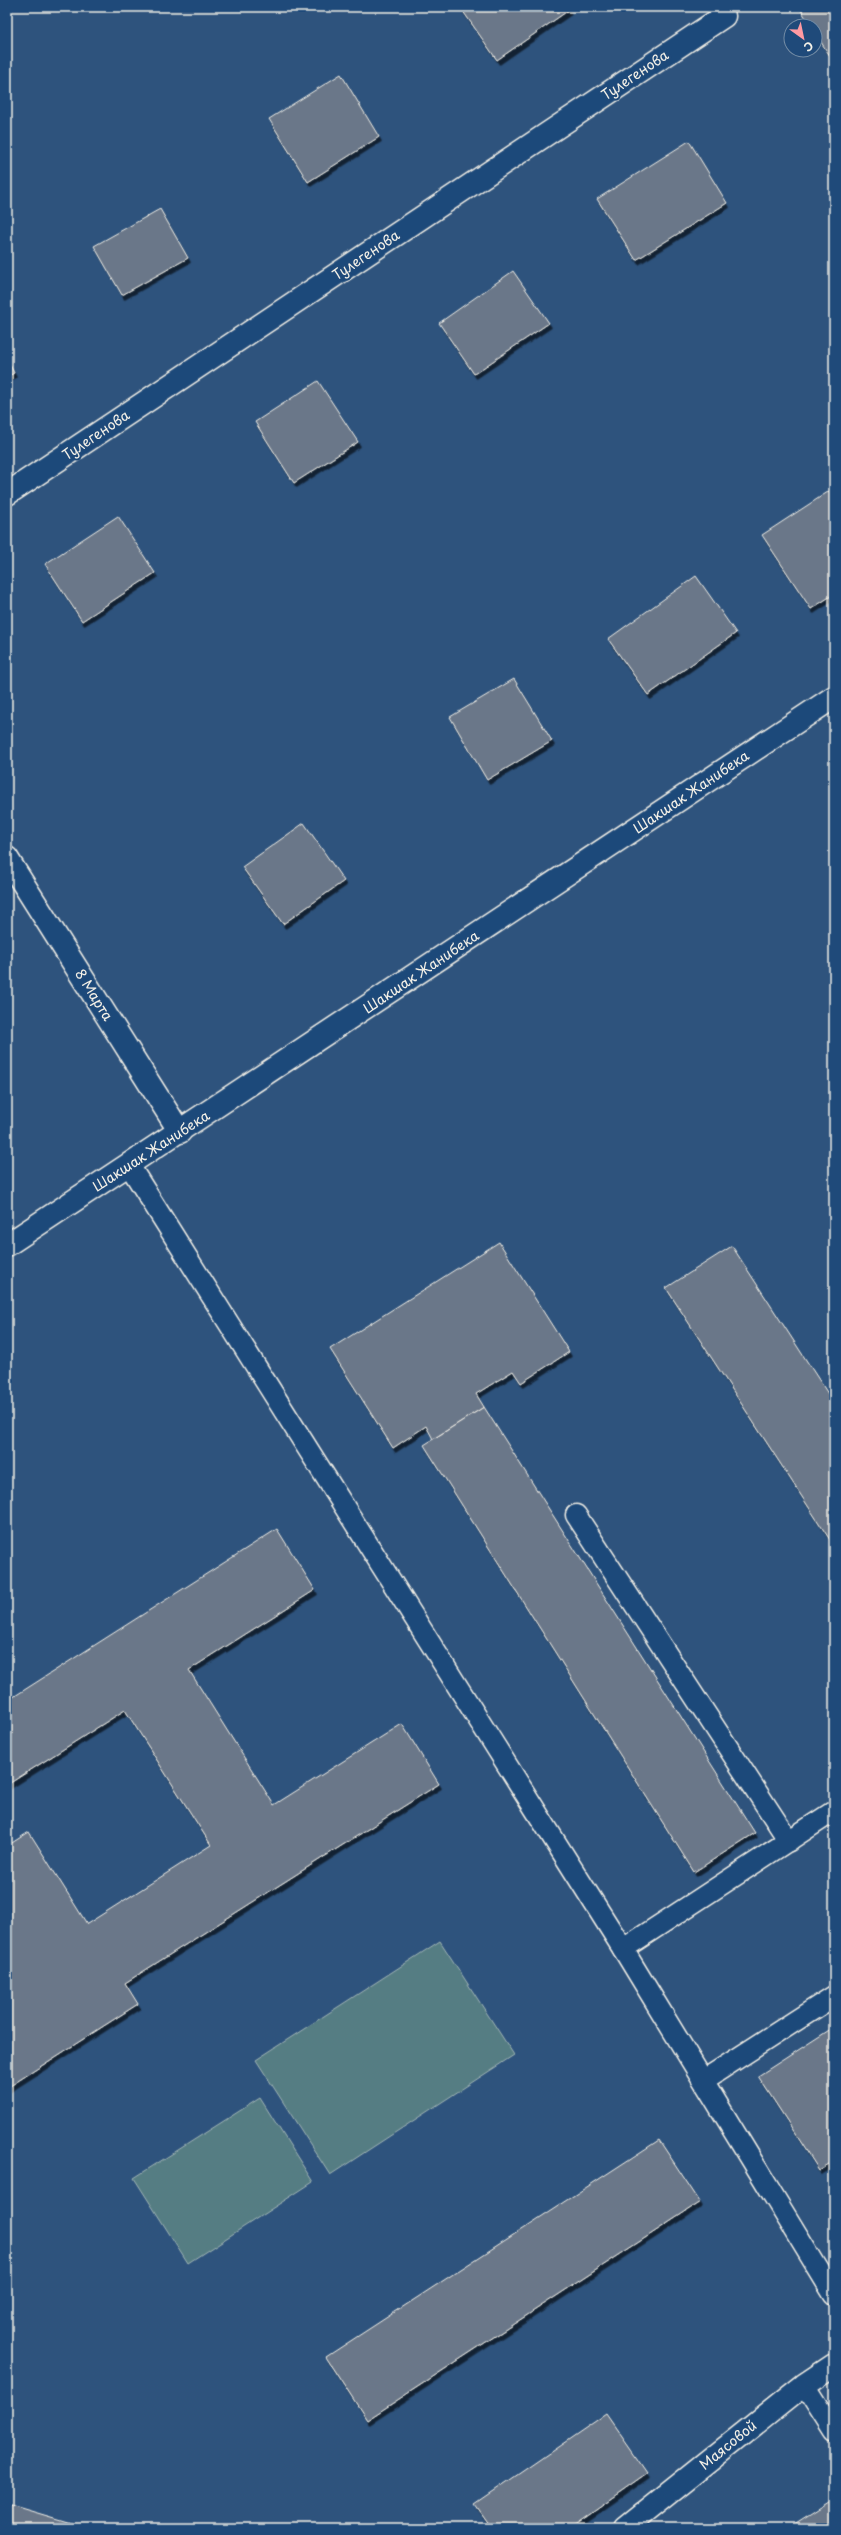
<svg xmlns="http://www.w3.org/2000/svg" width="841" height="2535" viewBox="0 0 841 2535" font-family="'Playpen Sans',sans-serif">
<style>
.green{fill:#557d83;stroke:#a4b7b6}
.building{fill:#6a7789;stroke:#f4f1e8;filter:url(#shadow)}
.lines{fill:none;stroke-linecap:round;stroke-linejoin:round}
.service-casing{stroke:#f4f1e8;stroke-width:23}
.minor-casing{stroke:#f4f1e8;stroke-width:25}
.secondary-casing{stroke:#f4f1e8;stroke-width:25}
.service{stroke:#1f4a7a;stroke-width:20}
.minor{stroke:#1f4a7a;stroke-width:22}
.secondary{stroke:#1f4a7a;stroke-width:22}
.labels{text-anchor:middle;stroke-width:4;stroke-linejoin:round;paint-order:stroke}
.street-label{font-size:14px;fill:#f4f1e8;stroke:#1f4a7a}
</style>
<defs>
<filter id="shadow"><feDropShadow dx="2.5" dy="4.5" stdDeviation="0" flood-color="#0009"/></filter>
</defs>
<rect width="100%" height="100%" fill="#2e537d"/>
<filter id="ink" filterUnits="userSpaceOnUse"><feTurbulence type="fractalNoise" baseFrequency=".025" numOctaves="2"/><feDisplacementMap in="SourceGraphic" scale="8" xChannelSelector="R" yChannelSelector="G"/><feConvolveMatrix kernelMatrix="1 2 1 2 8 2 1 2 1" color-interpolation-filters="sRGB"/></filter>
<g filter="url(#ink)">
<g class="green">
<path d="M440 1941 514 2055 330 2175 256 2060Z"/>
<path d="M260 2098 313 2182 188 2263 134 2178Z"/>
</g>
<g class="building">
<path d="M460 7H567L569 10 497 60Z"/>
<path d="M799 7H834V62L815 33V26H811Z"/>
<path d="M341 74 379 137 308 182 269 119Z"/>
<path d="M689 141 727 203 636 260 597 199Z"/>
<path d="M160 209 188 258 122 295 94 246Z"/>
<path d="M513 271 549 323 474 374 439 323Z"/>
<path d="M7 359 14 373 7 377Z"/>
<path d="M318 381 358 442 294 483 255 422Z"/>
<path d="M834 488V594L811 609 762 535Z"/>
<path d="M118 516 155 573 82 621 45 564Z"/>
<path d="M696 576 736 633 648 695 608 639Z"/>
<path d="M514 679 552 741 487 780 450 717Z"/>
<path d="M304 823 344 881 283 924 242 867Z"/>
<path d="M499 1242 569 1352 521 1383 513 1371 476 1394 484 1407 433 1439 426 1426 393 1448 330 1349Z"/>
<path d="M732 1246 834 1403V1546L666 1288Z"/>
<path d="M484 1407 755 1833 694 1872 424 1445Z"/>
<path d="M277 1529 315 1590 189 1670 274 1805 402 1724 439 1784 125 1983 138 2004 7 2088V1846L29 1832 87 1924 211 1845 125 1710 7 1785V1701Z"/>
<path d="M834 2027V2161L819 2170 758 2076Z"/>
<path d="M659 2140 700 2202 367 2420 326 2357Z"/>
<path d="M606 2414 647 2473 569 2528H492L475 2504Z"/>
<path d="M832 2500 834 2503V2528H788Z"/>
<path d="M7 2504 88 2528H7Z"/>
</g>
<g class="lines">
<g class="service-casing">
<g id="service">
<path d="M129 1165 623 1949 834 2295"/>
<path d="M576 1515 789 1841"/>
<path d="M623 1949 834 1811"/>
<path d="M704 2080 834 1996"/>
<path d="M804 2385 834 2432"/>
</g>
</g>
<g class="minor-casing">
<g id="minor">
<path d="M7 494 724 16"/>
<path d="M7 858 180 1132"/>
<path d="M625 2528 804 2385 834 2365"/>
</g>
</g>
<g class="secondary-casing">
<path id="secondary" d="M7 1245 834 697"/>
</g>
<use href="#service" class="service"/>
<use href="#minor" class="minor"/>
<use href="#secondary" class="secondary"/>
</g>
</g>
<g class="labels">
<g class="street-label">
<text transform="translate(635 75) rotate(-34)" y="5">Тулегенова</text>
<text transform="translate(366 255) rotate(-34)" y="5">Тулегенова</text>
<text transform="translate(96 435) rotate(-34)" y="5">Тулегенова</text>
<text transform="translate(691 792) rotate(-34)" y="5">Шакшак Жанибека</text>
<text transform="translate(421 972) rotate(-34)" y="5">Шакшак Жанибека</text>
<text transform="translate(94 995) rotate(58)" y="5">8 Марта</text>
<text transform="translate(151 1151) rotate(-33)" y="5">Шакшак Жанибека</text>
<text transform="translate(728 2445) rotate(-39)" y="5">Маясовой</text>
</g>
</g>
<rect width="841" height="2535" fill="none" stroke="#1f4a7a" stroke-width="24"/>
<rect x="12" y="12" width="817" height="2511" fill="none" stroke="#f4f1e8" stroke-width="1.5" filter="url(#ink)"/>
<g transform="translate(803 38) rotate(147)"><circle r="19" fill="#1f4a7a" stroke="#748da6"/>
<path d="M0-3L7 15L0 10L-7 15Z" fill="#ff9aa2"/>
<text y="-6" font-size="11" font-weight="bold" text-anchor="middle" fill="#f4f1e8">С</text>
</g>
</svg>
